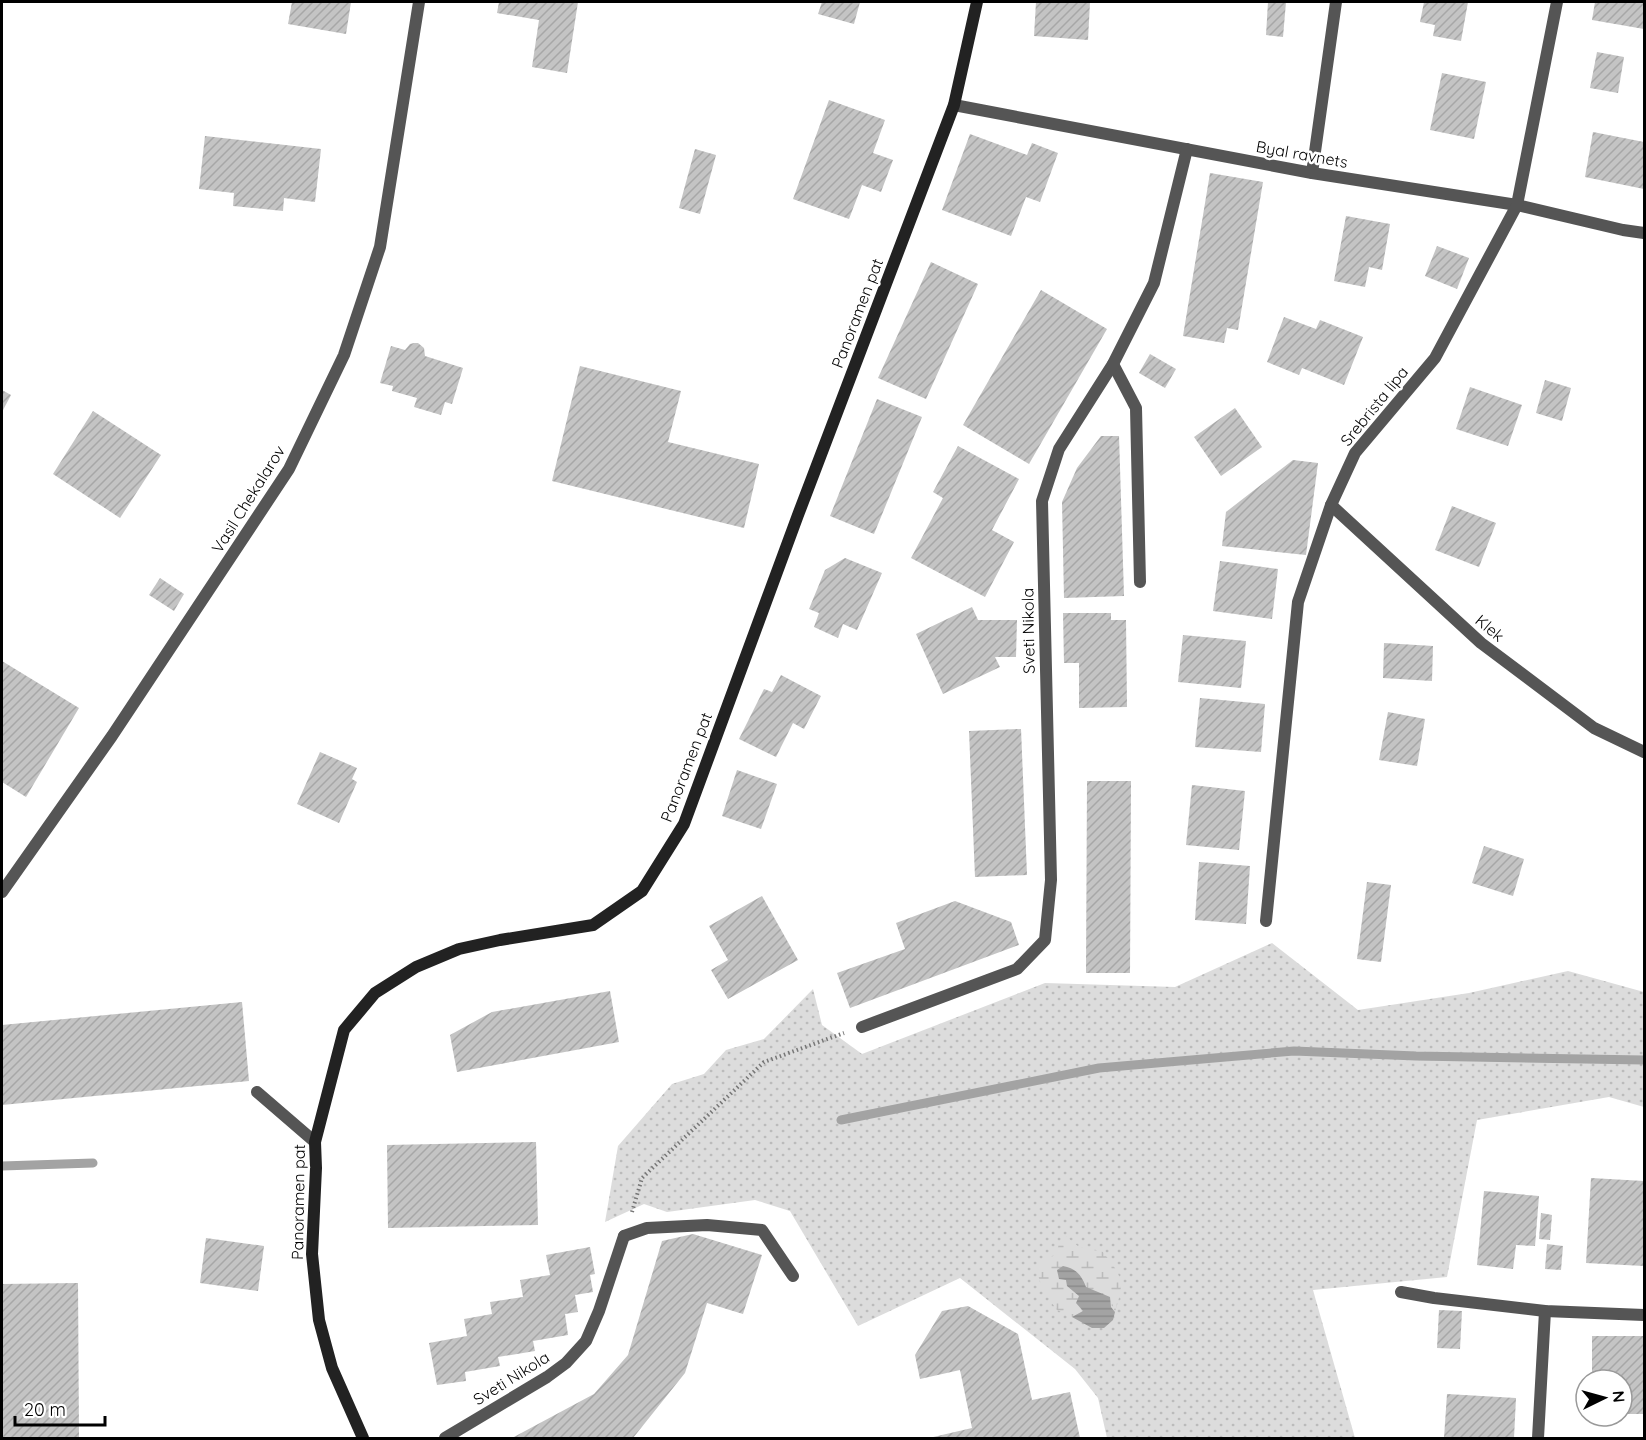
<svg xmlns="http://www.w3.org/2000/svg" width="1646" height="1440" viewBox="0 0 1646 1440" font-family="Quicksand,sans-serif">
<style>
.grass{fill:url(#grass-dots)}
.wetland{fill:url(#wetland-marsh)}
.water{fill:url(#water-rules)}
.lines{fill:none;stroke-linecap:round;stroke-linejoin:round}
.stream{stroke:#a3a3a3;stroke-width:9}
.building{fill:url(#building-hatch)}
.path{stroke:#777;stroke-width:4;stroke-dasharray:1.5 3;stroke-linecap:butt}
.lane{stroke:#555;stroke-width:12}
.street{stroke:#555;stroke-width:12}
.secondary{stroke:#222;stroke-width:12}
.labels{text-anchor:middle;stroke-width:5;stroke-linejoin:round;paint-order:stroke}
.street-label{font-size:16px;fill:#000;stroke:#fff}
</style>
<defs>
<pattern id="grass-dots" width="8" height="8" patternUnits="userSpaceOnUse" patternTransform="scale(1.5)"><rect width="8" height="8" fill="#dcdcdc"/><path d="M2 2h.1M6 6h.1" fill="none" stroke="#bbb" stroke-width="1.8" stroke-linecap="round"/></pattern>
<pattern id="wetland-marsh" width="20" height="14" patternUnits="userSpaceOnUse" patternTransform="scale(1.5)"><rect width="20" height="14" fill="#dcdcdc"/><path d="M1 5h8M5 5V1M11 12h8M15 12V8" fill="none" stroke="#bbb"/></pattern>
<pattern id="water-rules" width="6" height="5" patternUnits="userSpaceOnUse" patternTransform="scale(1.5)"><rect width="6" height="5" fill="#a3a3a3"/><path d="M0 2.5h6" fill="none" stroke="#8b8b8b"/></pattern>
<pattern id="building-hatch" width="6" height="6" patternUnits="userSpaceOnUse" patternTransform="scale(1.5)"><rect width="6" height="6" fill="#c4c4c4"/><path d="M-1 1l2-2M0 6l6-6M5 7l2-2" fill="none" stroke="#a7a7a7"/></pattern>
</defs>
<rect width="100%" height="100%" fill="#fff"/>
<path class="grass" d="M1272 943 1358 1010 1469 993 1568 971 1644 992V1107L1609 1097 1477 1120 1447 1277 1313 1290 1355 1438H1107L1098 1398 1075 1369 960 1278 858 1326 790 1211 755 1200 667 1212 644 1204 605 1222 618 1146 672 1084 704 1074 726 1050 764 1039 813 989 822 1025 862 1054 1045 983 1175 987Z"/>
<path class="wetland" d="M1063 1234 1079 1247 1103 1252C1123 1278 1125 1280 1115 1312L1110 1297 1066 1280 1067 1286 1079 1296 1083 1311 1072 1317 1057 1310 1043 1291 1035 1265 1055 1255Z"/>
<path class="water" d="M1063 1266C1076 1268 1082 1276 1086 1287L1110 1297 1111 1307 1115 1312 1113 1320 1104 1328H1092L1072 1317 1083 1311 1076 1303 1079 1296 1067 1286 1066 1280 1059 1279 1057 1270Z"/>
<g class="lines">
<g class="stream">
<path d="M841 1120 1099 1068 1294 1051 1416 1056 1644 1060"/>
<path d="M2 1166 93 1163"/>
</g>
</g>
<g class="building">
<path d="M292 2H351L346 34 288 24Z"/>
<path d="M499 2H578L567 73 532 67 539 20 497 13Z"/>
<path d="M822 2H860L854 24 818 14Z"/>
<path d="M1036 2H1090L1088 40 1034 36Z"/>
<path d="M1268 2H1286L1283 37 1266 35Z"/>
<path d="M1424 2H1468L1461 41 1433 36 1435 25 1420 22Z"/>
<path d="M1595 2H1644V29L1592 20Z"/>
<path d="M1597 52 1624 57 1618 93 1590 88Z"/>
<path d="M1442 73 1486 82 1474 139 1430 130Z"/>
<path d="M829 100 885 120 873 153 893 160 881 192 862 185 849 219 793 199Z"/>
<path d="M1593 132 1644 142V189L1585 177Z"/>
<path d="M970 134 1027 155 1032 143 1058 153 1040 202 1026 197 1011 236 942 210Z"/>
<path d="M205 136 321 149 315 202 284 198 283 211 233 206 234 193 199 189Z"/>
<path d="M695 149 716 155 700 214 679 208Z"/>
<path d="M1210 173 1263 182 1238 330 1227 328 1224 343 1183 336Z"/>
<path d="M1346 216 1390 224 1382 270 1369 267 1365 287 1334 281Z"/>
<path d="M1437 246 1469 258 1457 289 1425 276Z"/>
<path d="M931 262 978 284 926 399 878 378Z"/>
<path d="M1041 290 1107 329 1029 464 963 425Z"/>
<path d="M1284 317 1316 329 1320 320 1363 337 1344 385 1302 368 1299 375 1267 362Z"/>
<path d="M414 343H418L424 348 425 356 463 368 452 404 445 402 441 415 414 407 417 398 392 391 393 386 380 383 391 346 405 350 410 344Z"/>
<path d="M1150 354 1176 369 1165 388 1139 373Z"/>
<path d="M580 366 681 391 668 442 759 464 744 528 552 481Z"/>
<path d="M1545 380 1571 388 1562 421 1536 413Z"/>
<path d="M1470 387 1522 405 1508 446 1456 429Z"/>
<path d="M2 390 11 395 2 412Z"/>
<path d="M877 399 922 417 874 534 830 516Z"/>
<path d="M1235 408 1262 447 1221 476 1194 437Z"/>
<path d="M93 411 161 455 120 518 53 474Z"/>
<path d="M1101 436H1119L1124 596 1064 598 1062 502 1077 468Z"/>
<path d="M958 446 1019 479 992 530 1014 542 985 597 911 558 943 498 933 492Z"/>
<path d="M1293 460 1318 463 1306 555 1222 546 1226 512Z"/>
<path d="M1452 506 1496 523 1479 567 1435 550Z"/>
<path d="M845 558 882 573 857 630 843 624 838 638 814 627 819 613 809 609 825 570Z"/>
<path d="M1220 561 1278 569 1272 619 1213 611Z"/>
<path d="M160 578 184 594 174 611 149 595Z"/>
<path d="M972 607 978 620H1017L1016 657H995L1000 667 943 694 916 634Z"/>
<path d="M1063 613H1111V620H1126L1127 707 1079 708V663H1064Z"/>
<path d="M1183 635 1246 641 1241 688 1178 682Z"/>
<path d="M1384 643 1433 646 1432 681 1383 678Z"/>
<path d="M2 661 79 708 26 797 2 782Z"/>
<path d="M781 675 821 696 804 729 793 723 776 757 739 739 764 689 772 692Z"/>
<path d="M1200 698 1265 704 1261 752 1195 747Z"/>
<path d="M1388 712 1425 719 1417 766 1379 760Z"/>
<path d="M1021 729 1027 875 975 877 969 731Z"/>
<path d="M320 752 357 768 352 779 357 782 339 823 297 804Z"/>
<path d="M737 770 777 784 761 829 722 816Z"/>
<path d="M1087 781H1131L1130 973H1086Z"/>
<path d="M1192 785 1245 791 1239 850 1186 845Z"/>
<path d="M1484 846 1524 859 1513 896 1472 883Z"/>
<path d="M1199 862 1250 866 1246 924 1195 920Z"/>
<path d="M1367 882 1391 885 1381 962 1357 959Z"/>
<path d="M762 896 798 960 728 999 711 970 728 960 709 926Z"/>
<path d="M955 901 1011 922 1019 945 850 1008 837 973 905 949 896 923Z"/>
<path d="M610 991 619 1042 457 1072 450 1035 492 1012Z"/>
<path d="M242 1002 249 1081 2 1105V1025Z"/>
<path d="M536 1142 538 1225 388 1228 387 1145Z"/>
<path d="M1591 1178 1644 1181V1266L1586 1263Z"/>
<path d="M1484 1191 1539 1196 1535 1246 1516 1245 1513 1269 1477 1265Z"/>
<path d="M1541 1213 1552 1215 1550 1240 1539 1239Z"/>
<path d="M693 1234 762 1255 743 1314 707 1303 685 1373 633 1438H512L594 1394 628 1355 662 1241Z"/>
<path d="M206 1238 264 1246 258 1291 200 1283Z"/>
<path d="M1547 1244 1563 1246 1561 1270 1545 1269Z"/>
<path d="M590 1247 595 1274 590 1275 593 1292 575 1295 578 1312 565 1314 568 1335 533 1341 535 1351 498 1357 500 1366 465 1372 466 1381 437 1385 429 1343 467 1336 464 1319 492 1314 490 1302 523 1297 520 1280 550 1275 546 1255Z"/>
<path d="M78 1283 79 1438 2 1437V1284Z"/>
<path d="M968 1306 1018 1334 1032 1400 1070 1392 1080 1438H929L972 1428 960 1370 920 1379 915 1355 942 1311Z"/>
<path d="M1439 1310 1462 1311 1460 1349 1437 1348Z"/>
<path d="M1592 1336H1644V1414H1622V1380H1592Z"/>
<path d="M1447 1394 1516 1398 1514 1438H1444Z"/>
</g>
<g class="lines">
<path class="path" d="M632 1212 642 1178 764 1062 844 1033"/>
<g class="lane">
<path d="M1312 173 1336 2"/>
<path d="M1113 364 1136 408 1140 582"/>
<path d="M257 1092 315 1142"/>
<path d="M624 1236 647 1228 707 1225 762 1230 793 1276"/>
<path d="M1401 1292 1434 1298 1545 1311 1644 1315"/>
</g>
<g class="street">
<path d="M954 105 1312 173 1517 205 1623 230 1644 233"/>
<path d="M1331 505 1481 643 1594 728 1644 752"/>
<path d="M2 892 112 736 289 469 344 355 380 247 419 2"/>
<path d="M1266 921 1298 602 1331 505 1355 453 1435 358 1517 205 1557 2"/>
<path d="M862 1027 1017 969 1045 940 1051 880 1042 501 1059 449 1113 364 1154 283 1187 149"/>
<path d="M445 1438 547 1377 566 1363 586 1341 599 1311 624 1236"/>
<path d="M1538 1438 1545 1311"/>
</g>
<path class="secondary" d="M363 1438 332 1368 319 1320 312 1254 316 1168 315 1142 344 1030 375 993 416 967 459 949 500 940 593 925 642 891 684 824 798 515 954 105 977 2"/>
</g>
<g class="labels">
<g class="street-label">
<text transform="translate(1302 154) rotate(10)" y="6">Byal ravnets</text>
<text transform="translate(857 313) rotate(-69)" y="6">Panoramen pat</text>
<text transform="translate(1374 406) rotate(-51)" y="6">Srebrista lipa</text>
<text transform="translate(248 499) rotate(-58)" y="6">Vasil Chekalarov</text>
<text transform="translate(1490 628) rotate(40)" y="6">Klek</text>
<text transform="translate(1028 631) rotate(-91)" y="6">Sveti Nikola</text>
<text transform="translate(686 767) rotate(-69)" y="6">Panoramen pat</text>
<text transform="translate(298 1202) rotate(-89)" y="6">Panoramen pat</text>
<text transform="translate(511 1378) rotate(-32)" y="6">Sveti Nikola</text>
</g>
</g>
<rect width="1646" height="1440" fill="none" stroke="#000000" stroke-width="6"/>
<g transform="translate(1604 1398) rotate(85)"><circle r="28" fill="#ffffff" stroke="#999999" stroke-width="1.5"/>
<path d="M0-4.5L10 22L0 15L-10 22Z" fill="#000000"/>
<text y="-9" font-size="16" font-weight="bold" text-anchor="middle" fill="#000000">N</text>
</g>
<path d="M15 1416v9h90v-9" fill="none" stroke="#000000" stroke-width="3"/>
<text x="24" y="1416" font-size="18" fill="#000000" stroke="#ffffff" stroke-width="4.5" paint-order="stroke">20 m</text>
</svg>
